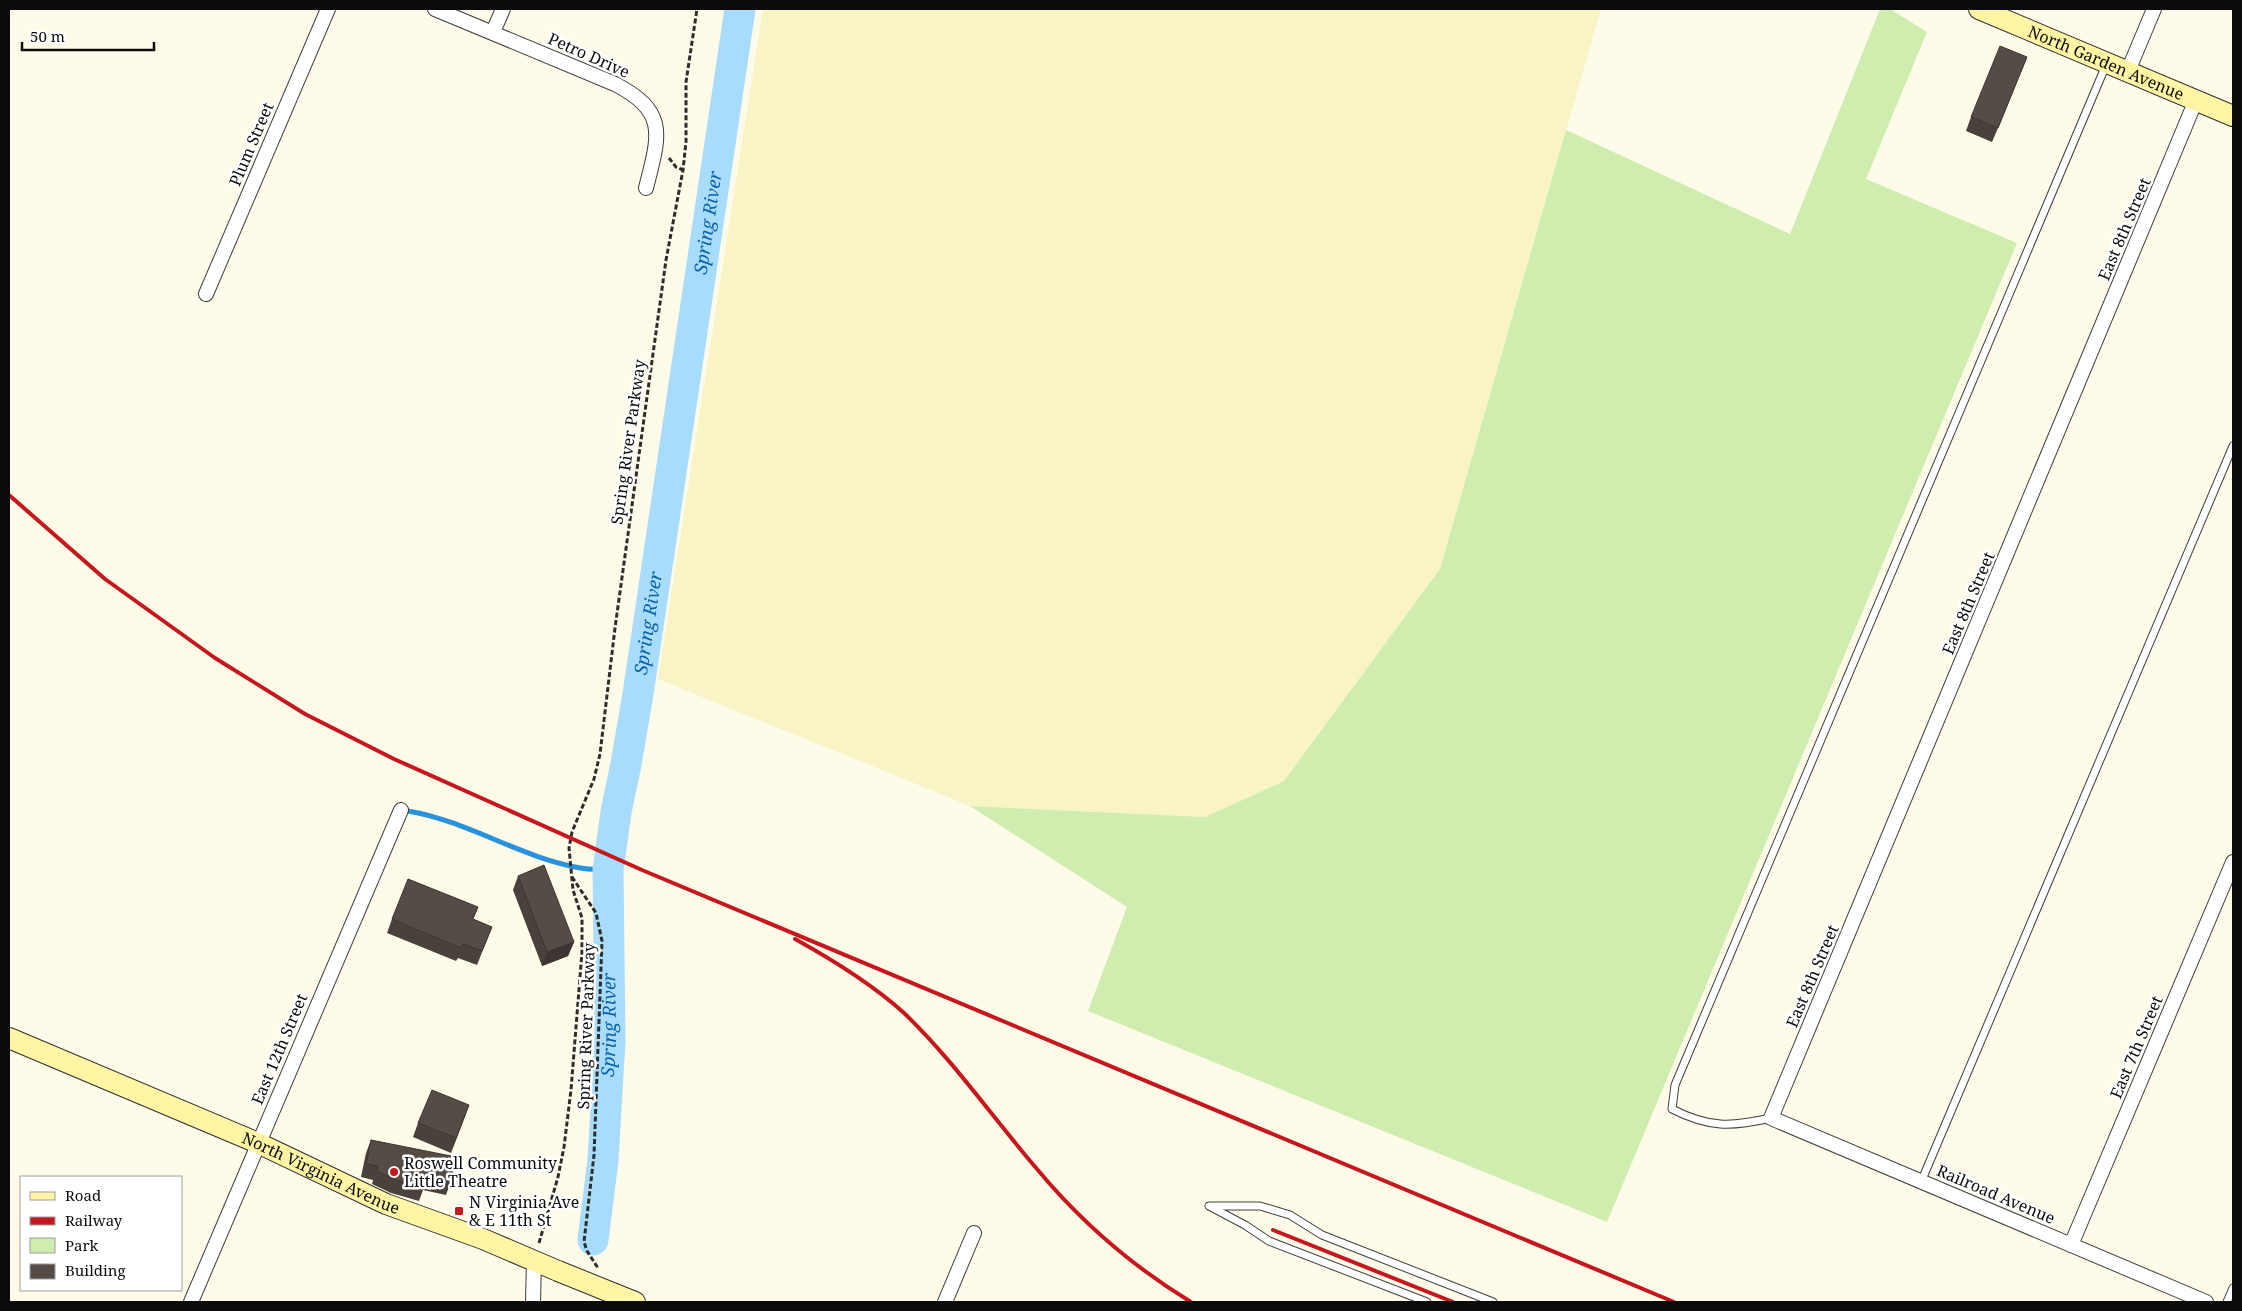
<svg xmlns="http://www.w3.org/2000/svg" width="2242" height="1311" viewBox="0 0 2242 1311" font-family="'Noto Serif',serif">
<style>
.farmland{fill:#f8f4c6}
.green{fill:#cfedaf}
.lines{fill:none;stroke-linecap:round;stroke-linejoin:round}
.stream{stroke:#2892da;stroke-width:5}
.river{stroke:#a8dcfc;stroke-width:31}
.lane-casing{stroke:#3e3e3e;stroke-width:9}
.street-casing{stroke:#3e3e3e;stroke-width:16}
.secondary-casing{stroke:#2d2d2d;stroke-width:22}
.path{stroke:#2d2d2d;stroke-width:3;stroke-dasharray:5 2.5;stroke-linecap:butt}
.lane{stroke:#fff;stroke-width:7}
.street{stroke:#fff;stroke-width:14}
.secondary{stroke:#fff5a4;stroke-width:20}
.rail{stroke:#c7171e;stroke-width:4}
.secondary-bridge-casing{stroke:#2d2d2d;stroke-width:22;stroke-linecap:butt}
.secondary-bridge{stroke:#fff5a4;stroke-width:20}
.wall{fill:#49413c}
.shaded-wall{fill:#3c3531}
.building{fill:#554c46;stroke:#3c3531}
.poi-dot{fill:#c7171e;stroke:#fff;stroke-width:2}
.labels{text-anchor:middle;stroke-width:5;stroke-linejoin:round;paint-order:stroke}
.street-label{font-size:16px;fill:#0b0b0b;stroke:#fff}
.poi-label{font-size:16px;fill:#0b0b0b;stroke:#fff;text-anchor:start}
.water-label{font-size:18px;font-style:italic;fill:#0a62a8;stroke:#fff}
</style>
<rect width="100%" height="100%" fill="#fffbe9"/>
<path class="farmland" d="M763 9H1601L1440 569 1284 781 1205 817 970 806 658 679Z"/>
<path class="green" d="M1880 9H1890L1927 32 1866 179 2017 243 1607 1222 1088 1011 1127 907 970 806 1205 817 1284 781 1440 569 1566 130 1790 234Z"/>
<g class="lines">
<path class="stream" d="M408 811C468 821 521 858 581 868 590 870 599 869 608 870"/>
<path class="river" id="s1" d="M593 1240 603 1160 610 1041 608 870 616 812 626 764 638 694 740 9"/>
<g class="lane-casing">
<g id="lane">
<path d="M1771 1118C1731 1127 1709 1128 1672 1109L1675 1085 2106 65"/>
<path d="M1921 1182 2233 446"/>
<path d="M1427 1302 1269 1241 1245 1225 1209 1206H1260L1290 1215 1322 1235 1493 1302"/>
<path d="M2227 1302 2233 1288"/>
</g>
</g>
<g class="street-casing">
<g id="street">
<path d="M435 9 615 84C669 112 659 136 646 188"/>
<path d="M493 32 503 9"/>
<path d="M2128 71 2154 9"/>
<path d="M2196 100 1771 1118 2206 1302"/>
<path d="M206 294 328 9"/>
<path d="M2071 1245 2233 862"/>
<path d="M191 1302 401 810"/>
<path d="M533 1302 534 1260"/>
<path d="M945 1302 974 1233"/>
</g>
</g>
<g class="secondary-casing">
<g id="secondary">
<path id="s2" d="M1979 9 2233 116"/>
<path id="s3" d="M9 1038 258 1143 386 1204 483 1239 558 1271"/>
<path d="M615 1294 635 1302"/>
</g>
</g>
<g class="path">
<path d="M669 158 676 167 683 170"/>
<path d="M572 877 596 913 602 941 594 1155 584 1242 587 1251 598 1268"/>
<path d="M539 1243 558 1177 564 1147 571 1090 582 952V918L573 890 569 848 572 832 594 779 600 754 615 628 666 260 683 170 686 142V82L697 9"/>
</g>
<use href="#lane" class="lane"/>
<use href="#street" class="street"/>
<use href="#secondary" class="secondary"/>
<g class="rail">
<path d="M9 495 105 579 215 658 305 714 394 759 642 870 1674 1302"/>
<path d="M795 939C833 960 872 984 904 1013 953 1060 993 1118 1037 1169 1081 1222 1132 1266 1191 1302"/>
<path d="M1273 1230 1453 1302"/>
</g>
<g class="secondary-bridge-casing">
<path id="secondary-bridge" d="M558 1271 615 1294"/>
</g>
<use href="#secondary-bridge" class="secondary-bridge"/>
</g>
<g class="wall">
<path d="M2027 57 1992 142 1966 131 1971 117Z"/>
<path d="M518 876 574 942 568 956 542 966 513 890Z"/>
<path d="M392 919H473L492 927 477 965 458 958 456 961 387 933Z"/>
<path d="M469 1105 451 1153 413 1137 418 1123Z"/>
<path d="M371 1140 451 1181 446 1195 423 1190 419 1201 391 1193 372 1184 373 1180 361 1177 366 1153Z"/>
</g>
<g class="shaded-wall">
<path d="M2027 57 2021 71 1992 142 1998 128Z"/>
<path d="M574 942 568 956 542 966 547 952Z"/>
<path d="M469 1105 464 1119 451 1153 456 1138Z"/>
</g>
<g class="building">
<path d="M2000 46 2027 57 1998 128 1971 117Z"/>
<path d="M544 865 574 942 547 952 518 876Z"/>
<path d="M408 879 478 907 473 919 492 927 482 951 463 944 461 948 392 919Z"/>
<path d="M432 1090 469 1105 456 1138 418 1123Z"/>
<path d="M371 1140 456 1157 451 1181 427 1176 424 1187 395 1180 377 1171 378 1166 366 1164Z"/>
</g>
<g class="poi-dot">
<circle cx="394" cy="1172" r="5"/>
<rect x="454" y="1206" width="10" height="10" rx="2.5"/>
</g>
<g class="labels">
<g class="street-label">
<text transform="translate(589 55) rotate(24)" y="6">Petro Drive</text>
<text dy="6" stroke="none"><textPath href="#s2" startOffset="138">North Garden Avenue</textPath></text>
<text transform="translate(251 144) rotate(-67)" y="6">Plum Street</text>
<text transform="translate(2124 229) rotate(-67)" y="6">East 8th Street</text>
<text transform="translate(628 442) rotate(-82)" y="6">Spring River Parkway</text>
<text transform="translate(1968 603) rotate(-67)" y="6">East 8th Street</text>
<text transform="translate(1812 976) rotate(-67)" y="6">East 8th Street</text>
<text transform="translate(586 1026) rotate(-88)" y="6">Spring River Parkway</text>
<text transform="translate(2136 1047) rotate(-67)" y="6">East 7th Street</text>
<text transform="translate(279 1049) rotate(-67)" y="6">East 12th Street</text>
<text dy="6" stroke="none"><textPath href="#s3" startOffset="340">North Virginia Avenue</textPath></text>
<text transform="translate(1996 1194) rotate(23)" y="6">Railroad Avenue</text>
</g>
<g class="poi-label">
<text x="404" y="1169">Roswell Community<tspan x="404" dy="18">Little Theatre</tspan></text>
<text x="469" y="1208">N Virginia Ave<tspan x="469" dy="18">&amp; E 11th St</tspan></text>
</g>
<g class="water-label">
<text dy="6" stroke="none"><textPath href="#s1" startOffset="1026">Spring River</textPath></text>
<text dy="6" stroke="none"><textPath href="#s1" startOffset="621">Spring River</textPath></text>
<text dy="6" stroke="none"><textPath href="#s1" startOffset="216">Spring River</textPath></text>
</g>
</g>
<rect width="2242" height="1311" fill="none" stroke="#0b0b0b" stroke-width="20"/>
<rect x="20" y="1176" width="162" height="115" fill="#ffffff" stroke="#9d9d9d"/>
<rect x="30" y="1192" width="25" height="8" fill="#fff5a4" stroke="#9d9d9d"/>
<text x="65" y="1201" font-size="15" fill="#0b0b0b">Road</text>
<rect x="30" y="1217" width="25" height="8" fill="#c7171e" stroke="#9d9d9d"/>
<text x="65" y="1226" font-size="15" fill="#0b0b0b">Railway</text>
<rect x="30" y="1238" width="25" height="15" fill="#cfedaf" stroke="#9d9d9d"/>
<text x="65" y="1251" font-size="15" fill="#0b0b0b">Park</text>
<rect x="30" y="1264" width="25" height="15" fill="#554c46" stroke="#9d9d9d"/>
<text x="65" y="1276" font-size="15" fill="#0b0b0b">Building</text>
<path d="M22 42v8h132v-8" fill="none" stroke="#0b0b0b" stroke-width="2.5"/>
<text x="30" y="42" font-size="15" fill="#0b0b0b" stroke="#ffffff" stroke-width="4" paint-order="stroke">50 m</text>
</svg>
